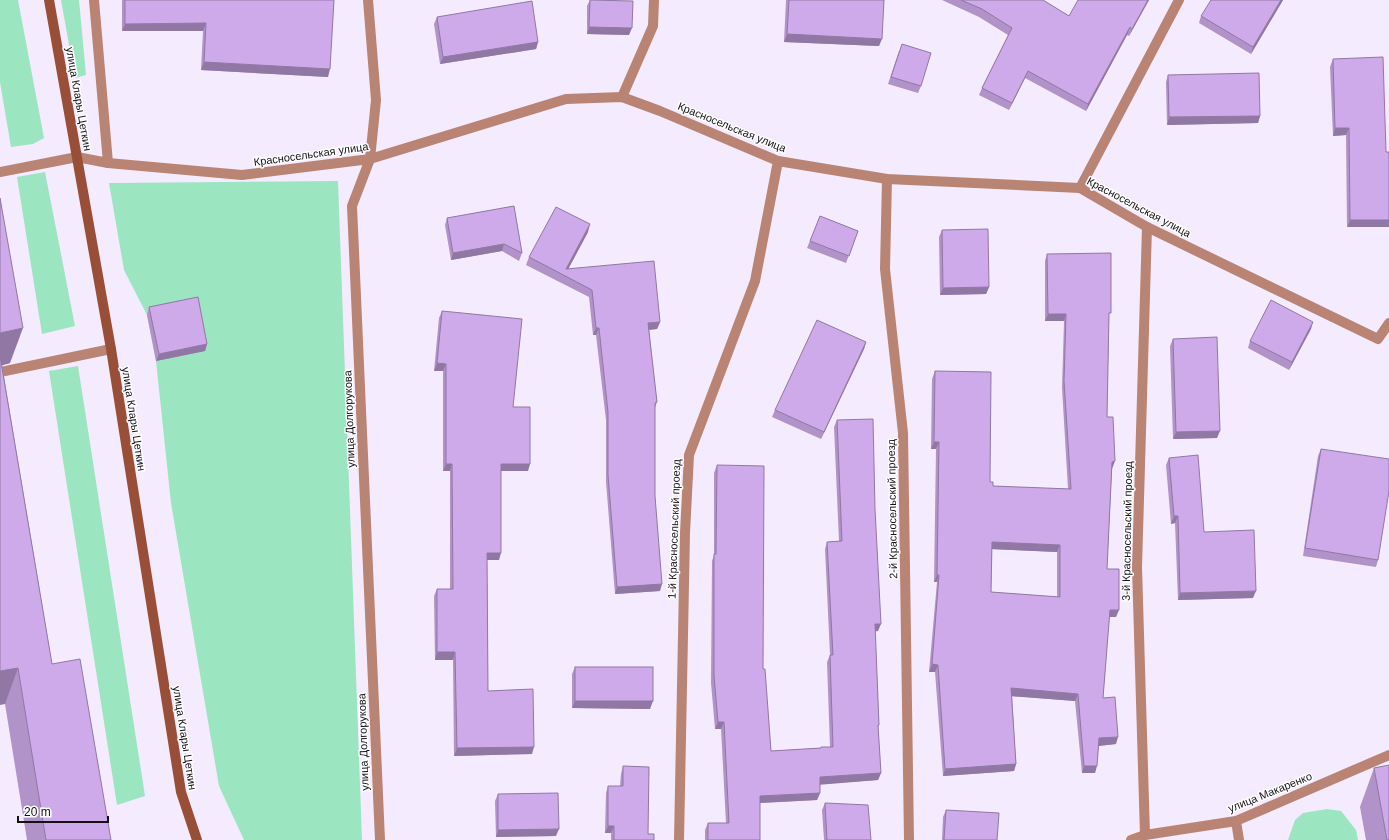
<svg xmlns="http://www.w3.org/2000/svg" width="1389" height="840" viewBox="0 0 1389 840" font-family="Helvetica,sans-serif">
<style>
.green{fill:#9be5c0}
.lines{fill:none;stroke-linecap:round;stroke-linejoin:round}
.lane{stroke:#b98474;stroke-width:10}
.street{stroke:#b98474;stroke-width:10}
.secondary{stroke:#994e38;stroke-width:10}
.wall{fill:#b192c9;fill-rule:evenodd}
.shaded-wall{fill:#9077a4}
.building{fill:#ceaaea;stroke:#9077a4;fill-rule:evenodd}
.labels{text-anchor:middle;stroke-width:3;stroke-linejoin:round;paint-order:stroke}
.street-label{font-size:11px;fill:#131016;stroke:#fff}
</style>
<rect width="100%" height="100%" fill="#f5ebfe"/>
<g class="green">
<path d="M0 0H18L44 138 33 144 11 147 0 82Z"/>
<path d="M61 0H79L86 75 75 78Z"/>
<path d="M45 172 75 326 42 334 17 177Z"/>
<path d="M338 181 362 840H244L219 786 171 503 156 361 147 315 124 270 109 183Z"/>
<path d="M78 366 145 796 117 805 49 371Z"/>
<path d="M1327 809 1341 811 1356 830 1358 840H1288L1295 820 1303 813Z"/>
</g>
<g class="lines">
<g class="lane">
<path d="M0 172 77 157"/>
<path d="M0 372 111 349"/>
</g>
<g class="street">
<path d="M94 0 108 163"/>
<path d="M368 0 376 100 370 159 352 206 380 840"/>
<path d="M622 97 653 26 654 0"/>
<path d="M77 157 108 163 242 175 370 159 566 99 622 97 660 111 778 161 887 179 1080 188 1147 227 1378 339 1389 323"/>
<path d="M887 179 885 269 903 433 909 840"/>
<path d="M1080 188 1179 0"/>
<path d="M1236 821 1239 840"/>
<path d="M1145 835 1137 567 1147 227"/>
<path d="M679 840 685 533 689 455 755 281 778 161"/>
<path d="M1131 840 1145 835 1236 821 1389 755"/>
</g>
<path class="secondary" d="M49 0 111 349 181 792 197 840"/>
</g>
<g class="wall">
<path d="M122 0H334L328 77 201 70 203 31H122Z"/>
<path d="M590 0 629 35 587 34V6Z"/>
<path d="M786 0H884L879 46 784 42Z"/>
<path d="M942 0H1043L1069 16 1149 0 1129 36 1127 35 1086 111 1025 78 1009 110 979 95 982 88 1008 35 979 17Z"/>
<path d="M1283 0 1251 54 1199 23 1201 16Z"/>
<path d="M437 17 538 42 536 49 440 64 434 24Z"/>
<path d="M899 51 921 86 918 93 888 84Z"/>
<path d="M1333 59 1386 152 1347 227 1346 135 1333 136 1330 67Z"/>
<path d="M1168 75 1260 116 1258 123 1167 125 1166 82Z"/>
<path d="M0 198 10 363 2 365 52 664 111 840H27L5 704Z"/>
<path d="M514 206 522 253 519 261 502 251 451 260 445 225 447 218Z"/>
<path d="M820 216 858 231 846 263 807 248Z"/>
<path d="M942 230 989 287 986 294 940 295 939 237Z"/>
<path d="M588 232 568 269 660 322 657 329 649 330 657 402 655 408V496L660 591 615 594 606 482V420L596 335H593L589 297 526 265 529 257Z"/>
<path d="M1047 254 1109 319 1107 417 1112 469 1107 569 1116 617H1109L1103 698 1116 744 1099 746 1095 773H1082L1075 701 1012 696 1016 764 1014 771 943 776 935 672H929L937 582H934L936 449H931L932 379 935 371 990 482 993 486 1068 489 1062 388 1064 321H1045V261ZM992 549 1057 552V597L991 592Z"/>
<path d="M149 307 207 344 205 351 156 361 147 315Z"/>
<path d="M442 311 513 407 528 471H501L499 560H487L488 691 532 754 454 756 453 660H435L434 596 437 589H450V471H443V371H434L439 318Z"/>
<path d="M1311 329 1289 370 1248 348 1250 341Z"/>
<path d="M1173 339 1217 438 1173 439 1170 346Z"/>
<path d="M866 342 864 349 821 439 772 417 775 410Z"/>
<path d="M837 420 878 631H875L879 725 878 728 881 773 878 780 820 784V793L817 800 760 803V840H705V830L708 823H726L721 729H715L711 683 712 561 714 555V473L717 465 763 669 771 751 821 748V747H830L827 662 830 655 825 549 827 542 839 541 834 427Z"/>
<path d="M1321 449 1378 560 1376 567 1303 556 1318 456Z"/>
<path d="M1169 458 1204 532 1253 598 1178 600 1175 523 1171 524 1166 465Z"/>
<path d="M575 667 650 709 572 708V674Z"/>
<path d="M623 766 648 834 654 840H611V833H605L606 793 608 786H620L621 774Z"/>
<path d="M1374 768 1389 840H1366L1360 807Z"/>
<path d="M498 794 556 836 496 837 495 801Z"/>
<path d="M825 803 871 840H824L822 810Z"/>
<path d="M946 810 997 840H942L943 817Z"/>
</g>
<g class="shaded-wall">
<path d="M1148 0H1149L1129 36 1132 29Z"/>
<path d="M1281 0H1283L1251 54 1253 47Z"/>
<path d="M206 23 203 31H122L125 24Z"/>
<path d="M589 27 632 28 629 35 587 34Z"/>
<path d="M1130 27 1127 35 1086 111 1088 104Z"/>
<path d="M787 34 882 39 879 46 784 42Z"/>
<path d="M538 42 536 49 440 64 443 57Z"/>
<path d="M204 62 330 69 328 77 201 70Z"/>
<path d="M1028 71 1025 78 1009 110 1012 103Z"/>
<path d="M1260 116 1258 123 1167 125 1169 117Z"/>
<path d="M1335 128H1349L1346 135 1333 136Z"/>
<path d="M1350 220H1389V227H1347Z"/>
<path d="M590 224 588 232 564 277 566 269Z"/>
<path d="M504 244 502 251 451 260 453 253Z"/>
<path d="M989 287 986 294 940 295 943 288Z"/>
<path d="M1048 314H1066L1064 321H1045Z"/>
<path d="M660 322 657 329 646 330 648 323Z"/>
<path d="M1313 322 1311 329 1289 370 1292 362Z"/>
<path d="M23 328 10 363 0 366V333Z"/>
<path d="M596 328H599L596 335H593Z"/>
<path d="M866 342 864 349 821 439 824 432Z"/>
<path d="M207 344 205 351 156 361 159 354Z"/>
<path d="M437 363 446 364 443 371H434Z"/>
<path d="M1220 431 1217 438 1173 439 1176 432Z"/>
<path d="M934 442H939L936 449H931Z"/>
<path d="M1115 461 1112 469V462Z"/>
<path d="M446 464H452L450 471H443Z"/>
<path d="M501 464H530L528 471H498Z"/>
<path d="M1174 516H1178L1175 523 1171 524Z"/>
<path d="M992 542 1060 545 1057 552 989 549Z"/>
<path d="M487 553H501L499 560H484Z"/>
<path d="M937 575H939L937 582H934Z"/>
<path d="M662 584 660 591 615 594 617 587Z"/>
<path d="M1256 591 1253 598 1178 600 1180 593Z"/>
<path d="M1110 610H1119L1116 617H1107Z"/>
<path d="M875 624H881L878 631 872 632Z"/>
<path d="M437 652H455L453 660H435Z"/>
<path d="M932 664 938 665 935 672H929Z"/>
<path d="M18 668 5 704 0 705V671Z"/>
<path d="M1011 688 1078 694 1075 701 1009 696Z"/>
<path d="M575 701H653L650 709 572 708Z"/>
<path d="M718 722H724L721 729H715Z"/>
<path d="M1118 737 1116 744 1097 746 1099 738Z"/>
<path d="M534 747 532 754 454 756 457 748Z"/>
<path d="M1016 764 1014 771 943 776 945 769Z"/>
<path d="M1084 766H1097L1095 773H1082Z"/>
<path d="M881 773 878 780 817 785 820 777Z"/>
<path d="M820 793 817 800 758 803 760 796Z"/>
<path d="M608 826H614L611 833H605Z"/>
<path d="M559 829 556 836 496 837 498 830Z"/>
</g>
<g class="building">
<path d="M125 0H334L330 69 204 62 206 23 125 24Z"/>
<path d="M590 0 633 1 632 28 589 27Z"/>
<path d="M789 0H884L882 39 787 34Z"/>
<path d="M961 0H1043L1069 16 1078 0H1148L1132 29 1130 27 1088 104 1028 71 1012 103 982 88 1012 28 982 9Z"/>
<path d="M1211 0H1281L1253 47 1201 16Z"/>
<path d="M532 1 538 42 443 57 437 17Z"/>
<path d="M902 44 931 53 921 86 891 77Z"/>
<path d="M1383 57 1386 152H1389V220H1350L1349 128H1335L1333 59Z"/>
<path d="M1259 73 1260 116 1169 117 1168 75Z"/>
<path d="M0 198 23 328 0 333Z"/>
<path d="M514 206 522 253 504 244 453 253 447 218Z"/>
<path d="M556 207 590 224 566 269 654 261 660 322 648 323 657 402 655 403V496L662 584 617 587 608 475V412L599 328H596L592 290 529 257Z"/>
<path d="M820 216 858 231 849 256 810 241Z"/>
<path d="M988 229 989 287 943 288 942 230Z"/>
<path d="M1111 253V313H1109L1107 417H1113L1115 461 1112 462 1107 569H1119V610H1110L1103 698 1115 697 1118 737 1099 738 1097 766H1084L1078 694 1011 688 1016 764 945 769 938 665 932 664 939 575H937L939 442H934L935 371 991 372 990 482H993V486L1071 489 1064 381 1066 314H1048L1047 254ZM992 542 1060 545V597L991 592Z"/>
<path d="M198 297 207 344 159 354 149 307Z"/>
<path d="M1271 300 1313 322 1292 362 1250 341Z"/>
<path d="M442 311 522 319 513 407H530V464H501V553H487L488 691 533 689 534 747 457 748 455 652H437V589H453L452 464H446V364L437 363Z"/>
<path d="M817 320 866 342 824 432 775 410Z"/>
<path d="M1217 337 1220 431 1176 432 1173 339Z"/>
<path d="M0 356 52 664 80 659 111 840H46L18 668 0 671Z"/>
<path d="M873 419 875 509 881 624H875L879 725H878L881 773 820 777V793L760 796V840H708V823H729L724 722H718L714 676V554H716L717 465 764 466 763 669H765L771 751 821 748V747H833L830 655H833L827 542 842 541 837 420Z"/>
<path d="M1321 449 1389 459V491L1378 560 1305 548Z"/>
<path d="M1198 455 1204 532 1254 530 1256 591 1180 593 1178 516H1174L1169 458Z"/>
<rect x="575" y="667" width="78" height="34"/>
<path d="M1389 765V840H1387L1374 768Z"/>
<path d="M623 766 649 767 648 834H654V840H614V826H608V786H623Z"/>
<path d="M558 793 559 829 498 830V794Z"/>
<path d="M825 803 868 805 871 840H827Z"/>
<path d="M946 810 999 813 997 840H944Z"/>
</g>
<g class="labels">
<g class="street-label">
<text transform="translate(79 99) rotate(80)" y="4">улица Клары Цеткин</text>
<text transform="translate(732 127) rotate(22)" y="4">Красносельская улица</text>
<text transform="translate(311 154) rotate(-8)" y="4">Красносельская улица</text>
<text transform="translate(1139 207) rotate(28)" y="4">Красносельская улица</text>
<text transform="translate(134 419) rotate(81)" y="4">улица Клары Цеткин</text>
<text transform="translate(349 419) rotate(-92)" y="4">улица Долгорукова</text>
<text transform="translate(892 509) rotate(-91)" y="4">2-й Красносельский проезд</text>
<text transform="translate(674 529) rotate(-88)" y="4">1-й Красносельский проезд</text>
<text transform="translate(1127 531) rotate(-89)" y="4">3-й Красносельский проезд</text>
<text transform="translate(185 738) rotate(81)" y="4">улица Клары Цеткин</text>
<text transform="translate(363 742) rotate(-92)" y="4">улица Долгорукова</text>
<text transform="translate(1270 792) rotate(-22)" y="4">улица Макаренко</text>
</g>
</g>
<path d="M18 816v6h90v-6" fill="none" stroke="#131016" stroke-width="2"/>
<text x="24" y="816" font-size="12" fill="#131016" stroke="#ffffff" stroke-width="3" paint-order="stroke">20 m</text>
</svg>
